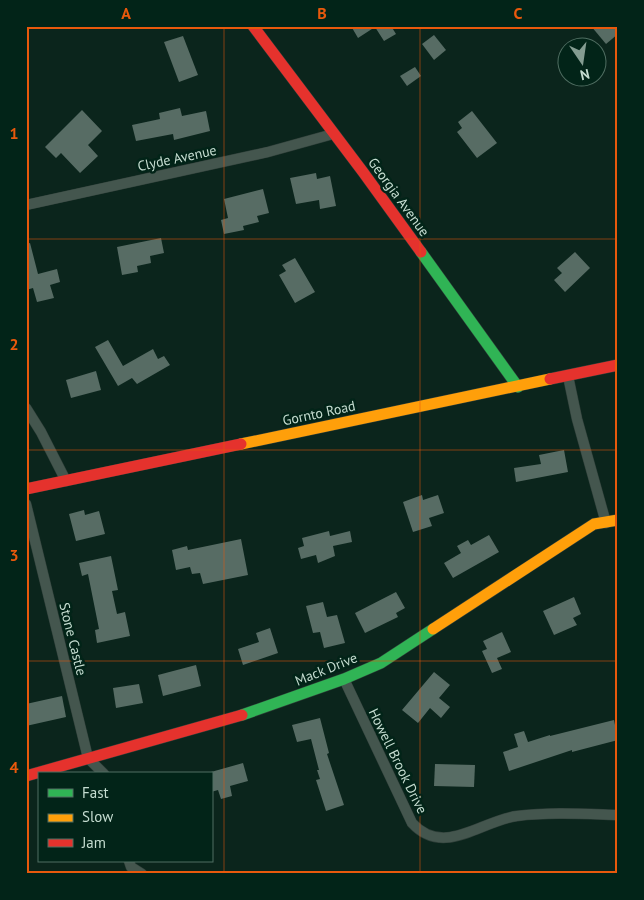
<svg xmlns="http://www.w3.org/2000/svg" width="644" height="900" viewBox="0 0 644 900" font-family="'PT Sans',sans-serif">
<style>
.building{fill:#576c64}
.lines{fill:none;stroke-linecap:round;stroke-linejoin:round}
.street-casing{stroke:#2f3f39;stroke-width:11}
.fast-casing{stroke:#2f3f39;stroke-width:12}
.slow-casing{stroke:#2f3f39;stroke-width:12}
.jam-casing{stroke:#2f3f39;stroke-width:12}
.street{stroke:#44564e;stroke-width:10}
.fast{stroke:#30b455;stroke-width:11}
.slow{stroke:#ff9f0a;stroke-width:11}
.jam{stroke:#e5322d;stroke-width:11}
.grid{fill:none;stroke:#e8590c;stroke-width:1;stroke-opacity:0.55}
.labels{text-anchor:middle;stroke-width:5;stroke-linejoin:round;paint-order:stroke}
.street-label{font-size:14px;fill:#c5dcd0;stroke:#022418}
.neatline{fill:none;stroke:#e8590c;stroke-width:2}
.grid-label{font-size:16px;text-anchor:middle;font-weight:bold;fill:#e8590c}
</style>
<rect width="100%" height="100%" fill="#0b251c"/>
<g class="building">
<path d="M351 26H391L396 34 384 41 375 27 358 38Z"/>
<path d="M591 26H618V34L606 44Z"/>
<path d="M434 35 446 50 434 60 422 44Z"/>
<path d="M183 36 198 75 179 82 164 42Z"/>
<path d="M415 67 421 76 407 86 400 76Z"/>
<path d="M180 108 182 116 206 111 210 131 174 140 173 134 136 141 132 125 160 119 159 113Z"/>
<path d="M82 110 102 131 88 145 98 156 80 173 61 153 56 158 45 147Z"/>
<path d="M472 111 497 143 477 158 457 132 462 128 458 122Z"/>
<path d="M316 173 317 179 330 176 336 206 320 209 319 200 296 204 290 178Z"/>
<path d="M263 189 269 213 257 216 259 222 243 226 244 230 224 234 221 220 228 218 224 199Z"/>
<path d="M161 238 164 253 150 256 151 263 137 266 138 272 122 275 117 247Z"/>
<path d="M30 243 38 274 57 269 60 282 50 285 54 298 37 302 33 288 26 290V244Z"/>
<path d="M575 252 590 268 565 292 554 280 562 273 557 268Z"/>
<path d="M295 258 315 292 295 303 279 275 286 271 282 265Z"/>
<path d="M108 340 123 366 153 349 158 359 164 356 170 365 137 384 132 378 118 386 95 347Z"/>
<path d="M96 371 101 390 71 398 66 380Z"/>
<path d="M564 450 568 472 516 482 514 468 541 464 539 455Z"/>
<path d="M422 495 423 500 438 495 444 513 429 518 432 526 413 532 403 502Z"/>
<path d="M84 510 85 515 99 511 105 534 76 541 69 514Z"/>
<path d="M329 531 330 536 350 531 352 542 333 546 335 556 318 563 316 555 301 559 298 548 304 546 302 538Z"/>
<path d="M489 535 499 552 453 578 444 563 461 553 457 546 468 540 471 545Z"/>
<path d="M241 539 248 575 203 584 200 573 192 574 190 567 176 570 172 550 187 546 188 550Z"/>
<path d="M111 556 118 590 112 591 117 614 125 612 130 636 97 643 95 630 99 629 88 574 82 576 79 563Z"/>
<path d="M396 592 405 608 396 613 398 617 365 633 355 613Z"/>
<path d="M574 597 581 614 573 618 577 625 554 635 543 611Z"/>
<path d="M323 602 327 617 337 615 345 643 324 648 320 632 313 633 306 606Z"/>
<path d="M270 628 278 653 243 665 238 649 259 642 256 633Z"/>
<path d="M502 632 511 652 497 658 502 669 492 673 482 651 487 649 483 641Z"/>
<path d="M196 665 201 686 163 696 158 675Z"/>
<path d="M434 672 450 685 439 698 450 707 441 718 430 708 418 723 402 710Z"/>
<path d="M139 684 143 703 116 708 113 688Z"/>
<path d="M62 696 66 717 26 726V704Z"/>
<path d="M320 718 329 753 327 754 344 805 326 811 316 780 320 779 317 770H319L311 739 297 742 292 725Z"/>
<path d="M614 720 618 740 572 752V750L509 771 503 752 518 747 514 734 524 731 528 742 550 735V736Z"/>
<path d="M243 763 248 781 230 786 232 796 221 799 218 790 211 792V772Z"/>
<path d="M435 764 475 765 474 787 434 786Z"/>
</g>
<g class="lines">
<g class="street-casing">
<g id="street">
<path d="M26 205 268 152 333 134"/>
<path d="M568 376 577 419 606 523"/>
<path d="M26 408 41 432 66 481"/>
<path d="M26 504 88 758 104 774"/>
<path d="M344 679 412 823C444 858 482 820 517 816 550 812 584 814 618 815"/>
<path d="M129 861 131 867 142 874"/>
</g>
</g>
<g class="fast-casing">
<g id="fast">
<path d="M421 252 518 387"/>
<path d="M242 715 344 679 381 663 433 629"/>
</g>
</g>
<g class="slow-casing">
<g id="slow">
<path d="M241 444 550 379"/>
<path d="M433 629 594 524 618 520"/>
</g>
</g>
<g class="jam-casing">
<g id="jam">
<path d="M253 26 363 172 421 252"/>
<path d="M550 379 618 365"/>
<path d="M26 489 241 444"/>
<path d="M26 776 242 715"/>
</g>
</g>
<use href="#street" class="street"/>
<use href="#fast" class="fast"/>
<use href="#slow" class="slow"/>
<use href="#jam" class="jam"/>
</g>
<path class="grid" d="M224 26V874M420 26V874M26 239H618M26 450H618M26 661H618"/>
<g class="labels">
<g class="street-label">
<text transform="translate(177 158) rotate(-12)" y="5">Clyde Avenue</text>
<text transform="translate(399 197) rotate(54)" y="5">Georgia Avenue</text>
<text transform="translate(319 413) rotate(-12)" y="5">Gornto Road</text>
<text transform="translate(73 639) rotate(76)" y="5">Stone Castle</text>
<text transform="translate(326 669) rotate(-22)" y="5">Mack Drive</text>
<text transform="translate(398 761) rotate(64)" y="5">Howell Brook Drive</text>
</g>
</g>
<rect width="644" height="900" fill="none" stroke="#022418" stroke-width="55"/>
<rect x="38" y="772" width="175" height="90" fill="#022418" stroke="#506e62"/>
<rect x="48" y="789" width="25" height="8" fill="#30b455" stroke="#506e62"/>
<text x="82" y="798" font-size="15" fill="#c5dcd0">Fast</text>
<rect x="48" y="814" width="25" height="8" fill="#ff9f0a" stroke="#506e62"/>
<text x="82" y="822" font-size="15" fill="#c5dcd0">Slow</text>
<rect x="48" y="839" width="25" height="8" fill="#e5322d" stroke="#506e62"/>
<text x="82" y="848" font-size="15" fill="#c5dcd0">Jam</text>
<g transform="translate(582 62) rotate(167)"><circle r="24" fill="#022418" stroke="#506e62"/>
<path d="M0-4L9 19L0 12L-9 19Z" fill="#849c91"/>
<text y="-8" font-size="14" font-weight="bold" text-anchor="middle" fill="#c5dcd0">N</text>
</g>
<rect x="28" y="28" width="588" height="844" class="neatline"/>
<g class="grid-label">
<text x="126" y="19">A</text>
<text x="322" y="19">B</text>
<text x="518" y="19">C</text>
<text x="14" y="139">1</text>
<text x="14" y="350">2</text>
<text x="14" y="561">3</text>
<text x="14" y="773">4</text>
</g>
</svg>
